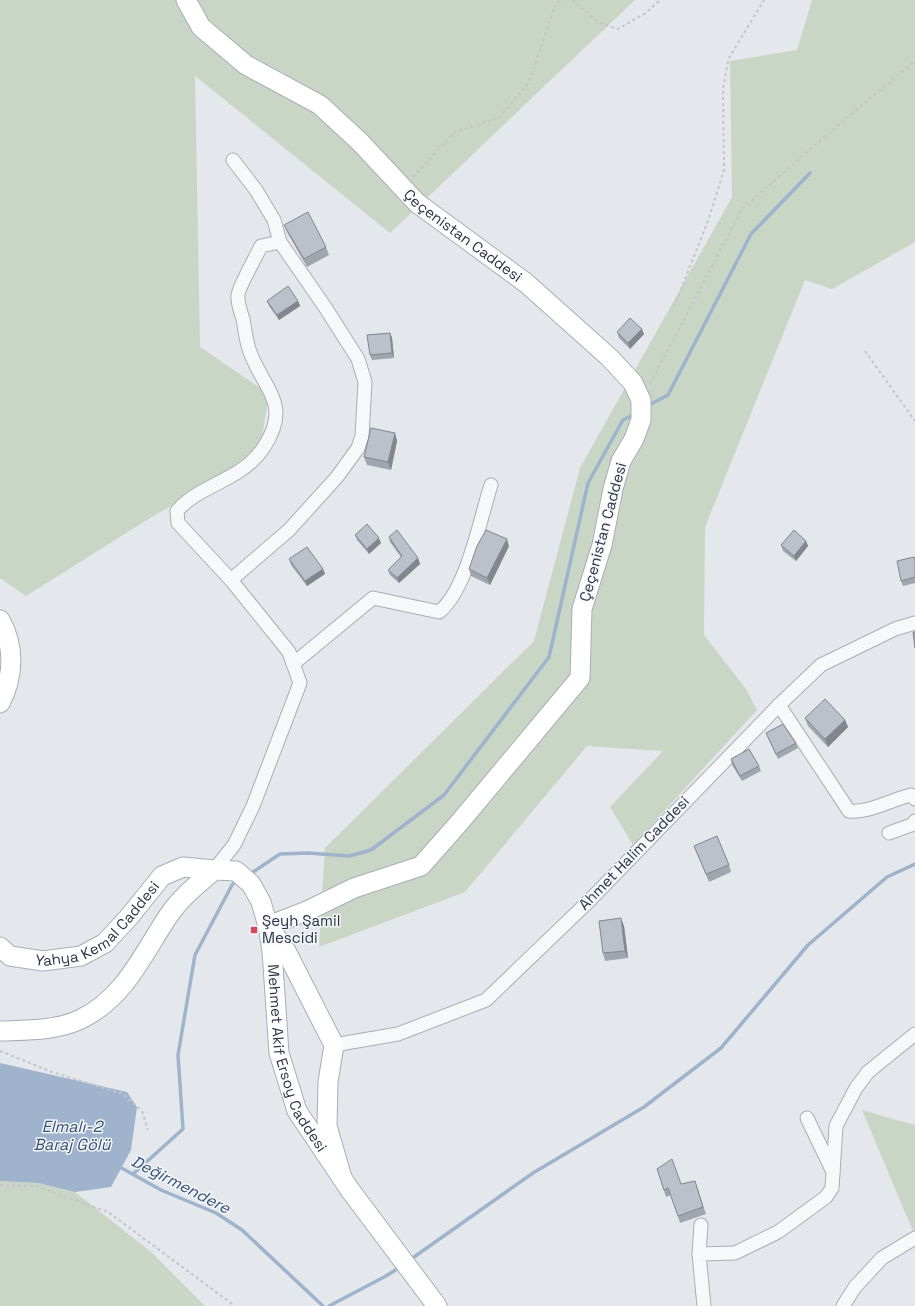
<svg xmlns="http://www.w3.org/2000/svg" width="915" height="1306" viewBox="0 0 915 1306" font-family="'Space Grotesk',sans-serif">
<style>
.green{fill:#c9d6c5}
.water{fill:#9fb4cc}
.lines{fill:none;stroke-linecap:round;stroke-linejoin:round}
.stream{stroke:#9fb4cc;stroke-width:3.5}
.street-casing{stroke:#a9aeb7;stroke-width:15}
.secondary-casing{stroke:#a9aeb7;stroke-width:21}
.path{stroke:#c2c5cb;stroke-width:2;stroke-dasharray:3 3;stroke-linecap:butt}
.street{stroke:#f7f8fa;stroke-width:13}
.secondary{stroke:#fff;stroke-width:19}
.wall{fill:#a1a5ae}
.shaded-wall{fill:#83868d}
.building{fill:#bbc0ca;stroke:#83868d}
.poi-dot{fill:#d1495b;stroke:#f4f6f9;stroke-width:1.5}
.labels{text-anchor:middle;stroke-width:3;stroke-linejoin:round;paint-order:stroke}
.street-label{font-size:15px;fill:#2b3445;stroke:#f4f6f9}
.poi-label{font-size:15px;fill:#2b3445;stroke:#f4f6f9;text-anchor:start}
.water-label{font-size:16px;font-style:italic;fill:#34527a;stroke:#f4f6f9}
</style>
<rect width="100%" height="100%" fill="#e4e7ec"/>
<g class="green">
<path d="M0 0H635L390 233 195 76 200 347 269 394 259 456 150 518 26 596 0 578Z"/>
<path d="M812 0H915V242L832 289 805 280 705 527 704 635 746 689 757 710 633 845 610 807 663 751 587 746 465 892 319 947 325 848 534 641 580 468 732 197 730 61 797 50Z"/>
<path d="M862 1110 915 1125V1236Z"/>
<path d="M0 1181 38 1183 75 1192 151 1252 205 1306H0Z"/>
</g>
<path class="water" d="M0 1063 127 1092 137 1107 131 1150 111 1187 75 1192 38 1183 0 1181Z"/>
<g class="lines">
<g class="stream">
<path d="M651 404 668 395 751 234 810 173"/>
<path d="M253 872 280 854 308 853 349 856 371 850 444 795 549 657 588 483 623 420 631 416"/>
<path d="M118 1166 161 1190 216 1213 242 1230 323 1306"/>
<path d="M133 1174 183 1129 178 1055 195 955 232 885 234 883"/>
<path d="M414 1257 533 1173 644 1107 721 1048 808 945 887 877 915 864"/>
<path d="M329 1306 386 1276 397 1269"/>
</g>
<g class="street-casing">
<g id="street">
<path d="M231 580 289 530 337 477 358 448 362 436 365 382 358 359 325 307 280 242 274 220 256 190 233 160"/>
<path d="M293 664 373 598 439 612C467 590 480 519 491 485"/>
<path d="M779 705 849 811C870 813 890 800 911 795L915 799"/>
<path d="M889 833 914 824 915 821"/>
<path d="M214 870 234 845 253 806 300 683 289 652 231 580 178 523 177 511C200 484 242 481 264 447 292 404 264 390 250 352 246 342 245 330 243 319 241 313 237 302 238 295 238 288 257 255 261 246L280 242"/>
<path d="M334 1045 398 1034 486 1000 589 901 779 705 821 665 895 629 915 623"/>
<path d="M807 1118 833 1172"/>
<path d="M699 1254 701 1225"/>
<path d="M704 1306 699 1254 735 1253 778 1232 826 1197 832 1188 836 1126 856 1088 868 1072 915 1034"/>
<path d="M843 1306 855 1287 882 1258 915 1238"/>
</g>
</g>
<g class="secondary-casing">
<g id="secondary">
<path id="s1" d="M186 0 201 27 246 65 320 105 360 142 417 203 526 283 610 358 633 383 641 400V420L634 439 621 461 613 489 602 545 582 609 580 678 459 823 421 866 354 888 309 910 268 926 286 951 334 1045 328 1082 327 1126 342 1178"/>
<path d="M0 620C15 646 14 677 0 703"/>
<path id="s2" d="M0 947 10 956 43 961 81 956 105 943 129 917 162 876 183 867 214 870"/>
<path id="s3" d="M0 1031C27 1030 56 1031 81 1019 126 997 143 953 169 915 181 897 198 884 214 870L236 871 251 884 261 902 268 926 272 951 279 1053 297 1111 350 1190 437 1306"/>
</g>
</g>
<g class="path">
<path d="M572 0 598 22 618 29 646 13 660 0"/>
<path d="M413 177 455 132 499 118 528 84 556 3 563 0"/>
<path d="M674 307 708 221 724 170 723 88 729 58 764 0"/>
<path d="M865 351 915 421"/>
<path d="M650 384 742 209 830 132 915 61"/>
<path d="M0 1051 52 1072 123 1094 142 1111 148 1130"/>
<path d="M0 1185 36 1186 108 1212 235 1306"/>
</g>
<use href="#street" class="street"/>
<use href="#secondary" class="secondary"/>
</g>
<g class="wall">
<path d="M284 225 326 247 329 255 307 267 287 232Z"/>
<path d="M267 301H298L300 306 279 320 269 306Z"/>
<path d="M617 332 644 334 630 349 619 338Z"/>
<path d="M390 333 392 338 394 358 372 360 370 355Z"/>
<path d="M395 433 397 441 391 470 367 465 364 457Z"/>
<path d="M355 535 381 543 369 554 357 540Z"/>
<path d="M389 537 418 558 420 564 399 583 390 575 388 570 401 557 390 542Z"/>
<path d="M806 541 808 546 796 561 783 551 781 545Z"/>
<path d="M509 546 490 585 471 576 469 569Z"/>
<path d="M289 559 323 569 325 574 307 586 291 565Z"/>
<path d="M915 559V583L903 586 901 581Z"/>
<path d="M805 718 845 720 848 727 828 747 808 726Z"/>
<path d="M766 733 796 743 798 748 778 759 768 738Z"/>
<path d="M731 759 759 766 761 771 742 781 732 765Z"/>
<path d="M694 846 729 865 731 872 709 882Z"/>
<path d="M624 926 628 958 605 961 603 953Z"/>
<path d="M657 1169 681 1184 695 1181 706 1214 680 1223 671 1195 666 1197Z"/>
</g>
<g class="shaded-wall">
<path d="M298 301 300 306 279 320 277 315Z"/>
<path d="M642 329 644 334 630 349 628 343Z"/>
<path d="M390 333 392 338 394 358 392 353Z"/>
<path d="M395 433 397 441 391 470 388 462Z"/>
<path d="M379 538 381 543 369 554 367 549Z"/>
<path d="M507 539 509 546 490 585 487 578Z"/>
<path d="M806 541 808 546 796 561 794 556Z"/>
<path d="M418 558 420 564 399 583 397 578Z"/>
<path d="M323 569 325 574 307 586 305 581Z"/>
<path d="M845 720 848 727 828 747 825 739Z"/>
<path d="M621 918 624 926 628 958 625 951Z"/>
</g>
<g class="building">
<path d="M308 212 326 247 304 259 284 225Z"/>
<path d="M288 286 298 301 277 315 267 301Z"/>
<path d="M630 318 642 329 628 343 617 332Z"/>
<path d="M390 333 392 353 370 355 367 335Z"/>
<path d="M371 428 395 433 388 462 364 457Z"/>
<path d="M367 524 379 538 367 549 355 535Z"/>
<path d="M397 530 418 558 397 578 388 570 402 556 389 537Z"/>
<path d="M486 530 507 539 487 578 469 569 477 546Z"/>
<path d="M794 530 806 541 794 556 781 545Z"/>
<path d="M307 547 323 569 305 581 289 559Z"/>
<path d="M914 557 915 560V577L901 581 897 561Z"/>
<path d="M913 632H915V648Z"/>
<path d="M825 699 845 720 825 739 805 718Z"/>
<path d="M783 724 796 743 776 754 766 733Z"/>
<path d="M749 749 759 766 740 776 731 759Z"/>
<path d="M717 836 729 865 706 874 694 846Z"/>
<path d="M621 918 625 951 603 953 599 921Z"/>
<path d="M672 1159 681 1184 695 1181 703 1207 678 1216 668 1188 664 1190 657 1169Z"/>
</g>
<rect class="poi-dot" x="250" y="926" width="8" height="8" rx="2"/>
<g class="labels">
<g class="street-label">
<text dy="5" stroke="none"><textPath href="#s1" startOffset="368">Çeçenistan Caddesi</textPath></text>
<text transform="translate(603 532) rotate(-75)" y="5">Çeçenistan Caddesi</text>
<text transform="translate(634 853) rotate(-46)" y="5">Ahmet Halim Caddesi</text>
<text dy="5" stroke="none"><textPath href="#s2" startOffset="115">Yahya Kemal Caddesi</textPath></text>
<text dy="5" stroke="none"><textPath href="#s3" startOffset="509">Mehmet Akif Ersoy Caddesi</textPath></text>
</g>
<g class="poi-label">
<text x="262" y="926">Şeyh Şamil<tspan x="262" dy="17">Mescidi</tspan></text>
</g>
<g class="water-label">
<text x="72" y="1132">Elmalı-2<tspan x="72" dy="18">Baraj Gölü</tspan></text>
<text transform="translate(181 1184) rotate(27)" y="6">Değirmendere</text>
</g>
</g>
</svg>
